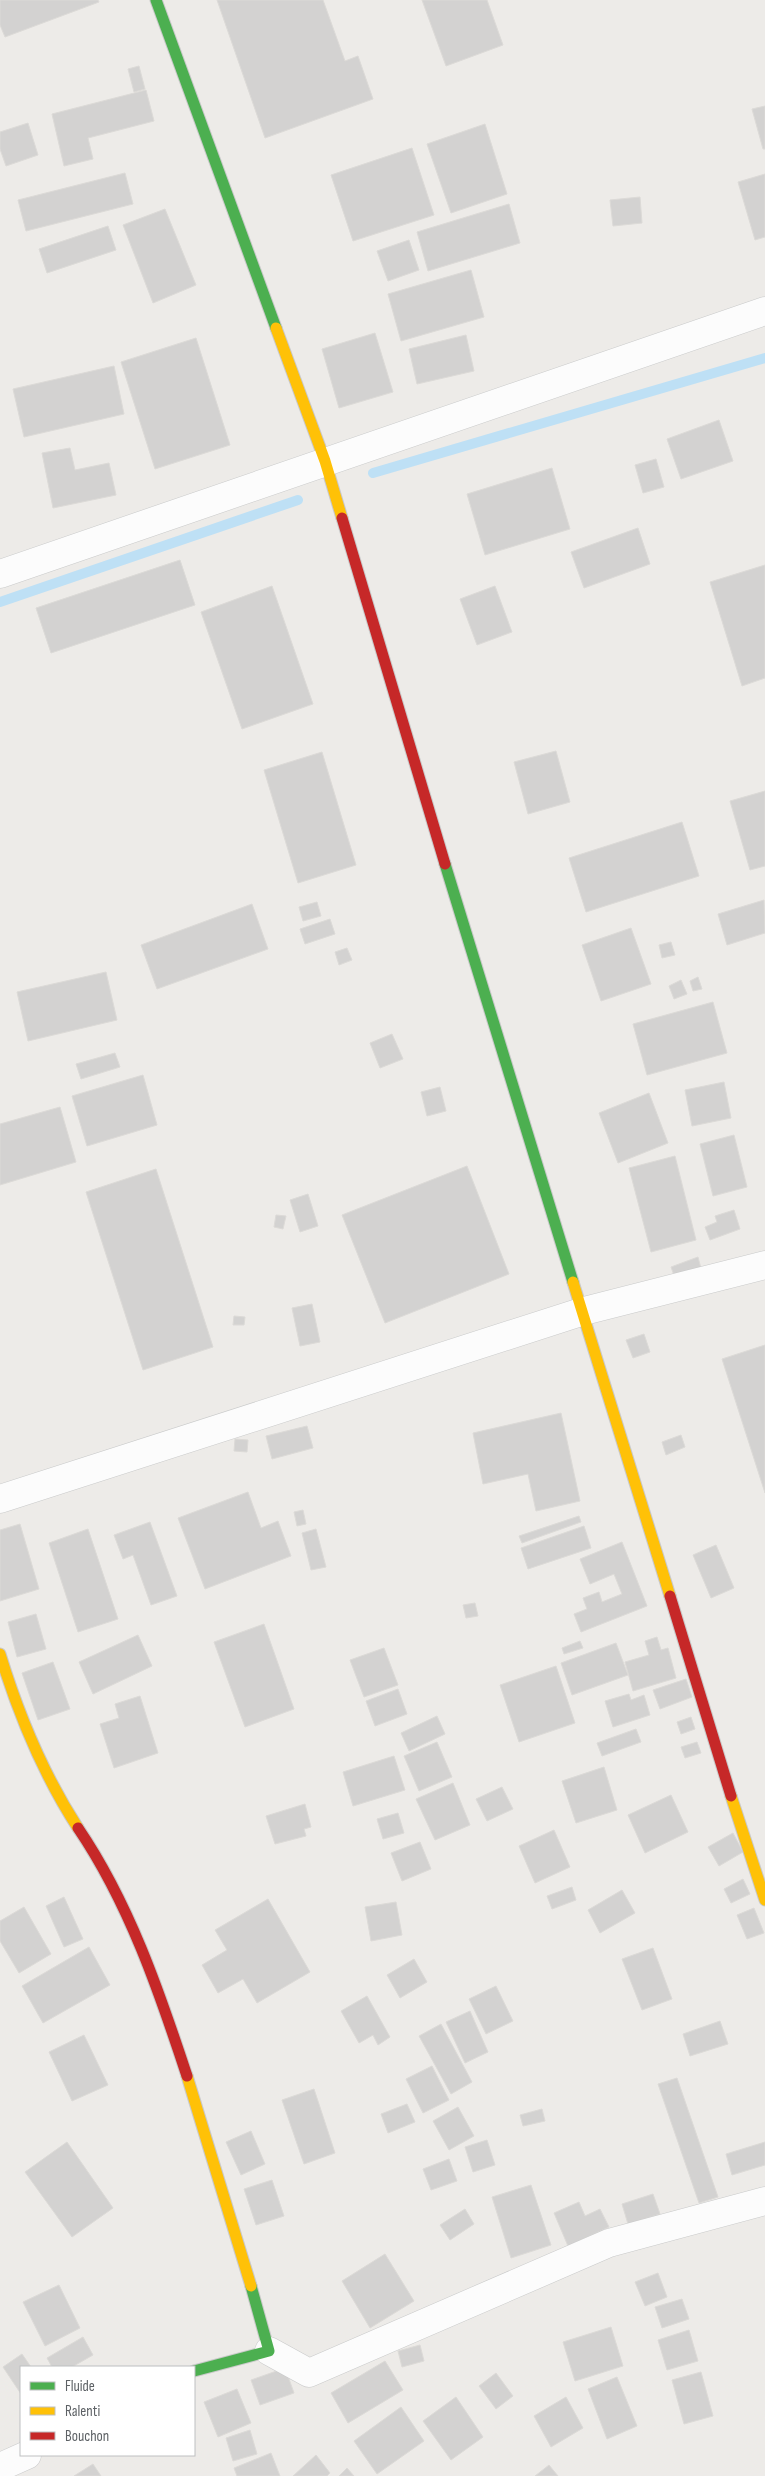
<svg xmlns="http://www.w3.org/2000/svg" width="765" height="2476" viewBox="0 0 765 2476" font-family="'Sofia Sans Condensed',sans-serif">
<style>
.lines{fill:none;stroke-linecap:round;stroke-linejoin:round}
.stream{stroke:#bee0f5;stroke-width:10}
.building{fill:#d3d2d1;stroke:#dcdad7}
.street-casing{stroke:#c9caca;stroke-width:29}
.fast-casing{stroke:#c9c9c9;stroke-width:13}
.slow-casing{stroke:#c9c9c9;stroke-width:13}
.jam-casing{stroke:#c9c9c9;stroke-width:13}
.street{stroke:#fcfcfc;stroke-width:28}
.fast{stroke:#4caf50;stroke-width:11}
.slow{stroke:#ffc107;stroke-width:11}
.jam{stroke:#c62828;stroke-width:11}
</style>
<rect width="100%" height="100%" fill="#edebe8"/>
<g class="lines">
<g class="stream">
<path d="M373 473 765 358"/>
<path d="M0 602 298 500"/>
</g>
</g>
<g class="building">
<path d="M0 0H98L99 2 5 37 0 25Z"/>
<path d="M217 0H323L345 61 358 56 373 99 265 138Z"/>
<path d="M422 0H487L503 45 446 66Z"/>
<path d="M139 66 145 89 134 92 128 69Z"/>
<path d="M146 90 154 121 88 138 93 159 64 166 52 114Z"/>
<path d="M765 106V149H763L752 109Z"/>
<path d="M28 123 38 155 6 166 0 149V132Z"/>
<path d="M485 124 507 194 451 213 427 144Z"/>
<path d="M412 148 434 215 353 241 331 175Z"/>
<path d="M125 173 133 204 26 231 18 200Z"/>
<path d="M765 174V237L755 240 738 182Z"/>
<path d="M640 197 642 223 613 226 610 200Z"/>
<path d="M509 204 520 243 428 271 417 232Z"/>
<path d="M165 209 196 285 153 303 123 225Z"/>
<path d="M108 226 116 250 47 273 39 249Z"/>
<path d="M409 240 419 270 388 281 377 251Z"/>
<path d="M471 270 484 317 401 341 388 294Z"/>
<path d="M375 333 393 392 339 408 322 349Z"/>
<path d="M466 335 474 371 417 384 409 349Z"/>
<path d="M196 338 230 445 155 469 121 362Z"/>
<path d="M114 366 124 414 24 437 13 389Z"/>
<path d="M719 420 733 461 681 479 667 439Z"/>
<path d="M70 448 75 470 109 463 116 495 53 508 42 453Z"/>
<path d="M656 459 664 487 643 493 635 465Z"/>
<path d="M552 468 570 529 485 555 467 494Z"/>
<path d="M638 528 650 564 584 588 571 552Z"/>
<path d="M180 560 195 605 51 653 36 608Z"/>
<path d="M765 565V678L742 686 710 582Z"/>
<path d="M272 586 313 704 242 729 201 612Z"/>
<path d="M495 586 512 632 477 645 460 599Z"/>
<path d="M556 751 570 802 528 814 514 762Z"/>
<path d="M322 752 356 865 298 883 264 770Z"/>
<path d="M765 791V866L750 870 730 801Z"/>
<path d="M682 822 699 876 586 912 569 858Z"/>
<path d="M764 900 765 933 727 945 718 914Z"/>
<path d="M317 902 321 916 303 921 299 907Z"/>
<path d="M252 904 268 949 157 989 141 945Z"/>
<path d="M330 919 335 934 305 944 300 929Z"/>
<path d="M631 928 651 984 601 1001 582 945Z"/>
<path d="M671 942 675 955 662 958 659 945Z"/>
<path d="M347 948 352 960 339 965 335 952Z"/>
<path d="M106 972 117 1020 28 1041 17 992Z"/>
<path d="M698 977 702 989 693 991 690 981Z"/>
<path d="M681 980 687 994 674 999 669 986Z"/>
<path d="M713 1002 727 1053 647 1075 633 1024Z"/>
<path d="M392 1034 403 1059 380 1068 370 1043Z"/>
<path d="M115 1053 120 1067 81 1079 76 1064Z"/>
<path d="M143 1075 157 1125 87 1146 72 1096Z"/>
<path d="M724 1082 731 1118 692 1126 685 1090Z"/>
<path d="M440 1087 446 1111 427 1116 421 1092Z"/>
<path d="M649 1093 668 1143 618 1163 599 1113Z"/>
<path d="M60 1107 76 1162 0 1185V1124Z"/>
<path d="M734 1135 747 1187 713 1196 700 1144Z"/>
<path d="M675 1156 696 1240 651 1252 629 1168Z"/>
<path d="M467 1166 509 1274 385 1323 342 1215Z"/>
<path d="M156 1169 213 1347 143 1370 86 1192Z"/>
<path d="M308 1194 318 1226 300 1232 290 1200Z"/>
<path d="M734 1210 740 1229 710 1240 705 1227 717 1222 715 1216Z"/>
<path d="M276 1215 286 1216 283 1229 274 1227Z"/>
<path d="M698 1257 702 1272 676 1281 671 1267Z"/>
<path d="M312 1304 320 1342 300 1346 292 1308Z"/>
<path d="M234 1316 245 1317 244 1325H233Z"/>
<path d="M644 1334 650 1352 633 1358 626 1340Z"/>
<path d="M765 1345V1493L722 1359Z"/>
<path d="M561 1413 580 1501 536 1511 528 1474 483 1484 473 1433Z"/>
<path d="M307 1426 313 1448 272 1459 266 1436Z"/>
<path d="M681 1435 685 1447 666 1455 662 1442Z"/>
<path d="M235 1439 248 1440 247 1452 234 1451Z"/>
<path d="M248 1492 261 1528 278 1521 291 1556 205 1589 178 1518Z"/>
<path d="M303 1510 306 1524 297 1526 294 1512Z"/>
<path d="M579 1516 581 1522 522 1543 519 1536Z"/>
<path d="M150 1522 177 1596 151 1605 133 1555 123 1559 114 1535Z"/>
<path d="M20 1524 39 1589 0 1601V1530Z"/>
<path d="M584 1526 591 1548 528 1569 521 1548Z"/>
<path d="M88 1529 118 1619 78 1632 49 1543Z"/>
<path d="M316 1529 326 1567 311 1570 302 1533Z"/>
<path d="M622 1542 647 1606 581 1632 574 1614 587 1609 583 1598 599 1592 602 1602 622 1594 614 1574 590 1584 580 1559Z"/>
<path d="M716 1545 734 1588 711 1598 693 1555Z"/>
<path d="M475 1603 478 1616 466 1618 463 1605Z"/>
<path d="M36 1614 46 1649 17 1657 8 1622Z"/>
<path d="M264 1624 294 1709 245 1727 214 1642Z"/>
<path d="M138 1635 152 1666 93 1694 79 1662Z"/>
<path d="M657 1637 661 1650 668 1648 676 1678 633 1691 625 1662 649 1655 645 1641Z"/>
<path d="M580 1641 583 1648 564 1654 562 1648Z"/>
<path d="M616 1643 628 1675 572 1695 561 1663Z"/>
<path d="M384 1648 398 1685 364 1697 350 1660Z"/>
<path d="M53 1662 70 1709 38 1720 22 1673Z"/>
<path d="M556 1666 575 1723 519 1742 500 1685Z"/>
<path d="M686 1679 692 1697 660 1709 653 1690Z"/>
<path d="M398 1689 407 1714 375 1726 366 1701Z"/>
<path d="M629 1694 631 1700 644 1695 650 1715 613 1727 605 1701Z"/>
<path d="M140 1696 158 1753 114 1768 100 1724 119 1718 115 1704Z"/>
<path d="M437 1716 445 1734 409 1751 401 1733Z"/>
<path d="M691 1717 695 1729 681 1734 677 1722Z"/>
<path d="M636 1729 641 1742 602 1756 597 1743Z"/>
<path d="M437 1742 452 1777 419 1791 404 1756Z"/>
<path d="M697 1742 701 1753 685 1758 681 1747Z"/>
<path d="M394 1756 405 1790 353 1806 343 1772Z"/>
<path d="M604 1767 617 1810 576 1823 562 1781Z"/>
<path d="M453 1783 470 1825 435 1840 416 1799Z"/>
<path d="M502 1787 513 1809 487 1821 476 1799Z"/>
<path d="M671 1795 688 1832 645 1853 628 1815Z"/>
<path d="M305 1804 311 1827 304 1829 306 1836 275 1844 266 1816Z"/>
<path d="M398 1813 404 1833 383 1839 377 1819Z"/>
<path d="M554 1830 570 1867 535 1883 519 1846Z"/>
<path d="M733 1833 743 1852 719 1866 708 1847Z"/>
<path d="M420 1842 431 1869 402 1881 391 1853Z"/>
<path d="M743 1879 750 1894 731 1903 724 1889Z"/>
<path d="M572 1887 576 1900 552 1909 547 1896Z"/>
<path d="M622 1890 635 1913 600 1933 588 1910Z"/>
<path d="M64 1897 83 1939 64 1947 46 1906Z"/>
<path d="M268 1899 310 1972 257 2003 243 1979 218 1993 202 1965 227 1950 215 1930Z"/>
<path d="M396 1902 402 1935 371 1941 365 1907Z"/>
<path d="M24 1907 51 1954 19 1973 0 1941V1921Z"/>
<path d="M754 1908 764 1933 747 1939 737 1915Z"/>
<path d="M89 1947 110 1985 43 2023 22 1986Z"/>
<path d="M653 1948 672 1999 642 2010 622 1959Z"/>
<path d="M414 1959 427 1982 400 1998 387 1975Z"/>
<path d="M496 1986 513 2021 486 2034 469 1999Z"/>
<path d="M367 1996 390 2037 378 2045 373 2035 359 2043 341 2011Z"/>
<path d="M470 2011 488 2052 465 2063 446 2022Z"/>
<path d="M720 2021 728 2044 690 2056 683 2034Z"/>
<path d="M441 2024 472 2082 451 2094 419 2036Z"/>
<path d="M84 2035 108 2085 72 2101 49 2052Z"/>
<path d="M432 2066 449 2100 423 2113 406 2079Z"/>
<path d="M677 2078 718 2197 699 2203 658 2084Z"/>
<path d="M314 2089 335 2153 304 2164 282 2100Z"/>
<path d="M407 2104 415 2122 388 2133 381 2114Z"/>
<path d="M458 2107 474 2136 449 2150 433 2121Z"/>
<path d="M542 2109 545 2121 523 2126 520 2115Z"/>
<path d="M251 2131 265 2164 241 2175 226 2142Z"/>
<path d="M487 2140 495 2165 473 2172 465 2147Z"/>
<path d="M67 2142 113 2208 72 2237 25 2172Z"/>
<path d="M765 2142V2165L732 2175 726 2154Z"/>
<path d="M449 2159 457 2181 431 2190 423 2169Z"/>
<path d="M272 2180 284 2216 256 2225 244 2189Z"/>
<path d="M531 2185 551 2245 511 2258 492 2197Z"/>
<path d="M653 2194 660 2214 628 2224 622 2204Z"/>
<path d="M579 2202 585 2216 600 2209 609 2227 568 2246 554 2213Z"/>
<path d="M465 2209 474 2224 450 2240 440 2225Z"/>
<path d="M385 2254 414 2301 370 2328 342 2281Z"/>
<path d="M658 2273 667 2297 645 2306 635 2282Z"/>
<path d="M59 2285 80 2328 45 2346 23 2302Z"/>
<path d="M682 2299 689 2319 662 2328 655 2307Z"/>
<path d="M611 2327 623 2366 575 2381 563 2342Z"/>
<path d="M689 2330 698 2361 667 2370 658 2340Z"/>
<path d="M83 2337 93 2355 72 2367H52L47 2358Z"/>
<path d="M420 2345 424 2361 402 2367 398 2351Z"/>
<path d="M22 2354 31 2367H21V2394L3 2367Z"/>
<path d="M385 2361 403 2390 348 2423 331 2393Z"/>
<path d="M285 2368 294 2393 260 2405 251 2380Z"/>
<path d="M701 2372 713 2416 684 2424 672 2380Z"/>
<path d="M496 2373 513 2396 496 2409 479 2386Z"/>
<path d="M617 2377 637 2426 607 2439 588 2389Z"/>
<path d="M237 2389 251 2423 218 2437 204 2402Z"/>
<path d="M456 2397 483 2437 451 2460 423 2421Z"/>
<path d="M566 2397 583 2428 551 2447 534 2416Z"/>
<path d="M401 2407 424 2441 377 2474 354 2441Z"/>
<path d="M250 2430 257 2454 233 2461 226 2438Z"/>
<path d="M271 2453 280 2476H237L234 2468Z"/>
<path d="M316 2455 330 2473 327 2476H293Z"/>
<path d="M93 2464 101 2476H74Z"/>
<path d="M549 2465 558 2476H535Z"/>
<path d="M347 2468 354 2476H339Z"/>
</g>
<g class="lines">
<g class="street-casing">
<g id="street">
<path d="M0 574 765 311"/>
<path d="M0 1499 584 1311 765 1265"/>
<path d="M269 2351 309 2373 609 2243 765 2201"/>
<path d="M0 2467 27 2455"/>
</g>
</g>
<g class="fast-casing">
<g id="fast">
<path d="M156 0 276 328"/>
<path d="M445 864 573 1282"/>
<path d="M194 2371 269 2351 251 2286"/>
</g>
</g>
<g class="slow-casing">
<g id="slow">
<path d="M276 328 325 461 342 518"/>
<path d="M573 1282 670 1596"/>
<path d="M0 1654C19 1716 43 1774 78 1828"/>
<path d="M731 1796 765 1900"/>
<path d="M187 2076 251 2286"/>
</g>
</g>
<g class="jam-casing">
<g id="jam">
<path d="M342 518 445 864"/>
<path d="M670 1596 731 1796"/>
<path d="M78 1828C129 1903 159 1991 187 2076"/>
</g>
</g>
<use href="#street" class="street"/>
<use href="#fast" class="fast"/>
<use href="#slow" class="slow"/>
<use href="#jam" class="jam"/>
</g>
<rect x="20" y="2366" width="175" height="90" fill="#ffffff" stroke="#bec0c1"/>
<rect x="30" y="2382" width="25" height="8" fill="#4caf50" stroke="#bec0c1"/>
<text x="65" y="2391" font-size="15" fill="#5d6165">Fluide</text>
<rect x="30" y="2407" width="25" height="8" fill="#ffc107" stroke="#bec0c1"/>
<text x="65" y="2416" font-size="15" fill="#5d6165">Ralenti</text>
<rect x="30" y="2432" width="25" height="8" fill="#c62828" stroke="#bec0c1"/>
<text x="65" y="2441" font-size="15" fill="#5d6165">Bouchon</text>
</svg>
